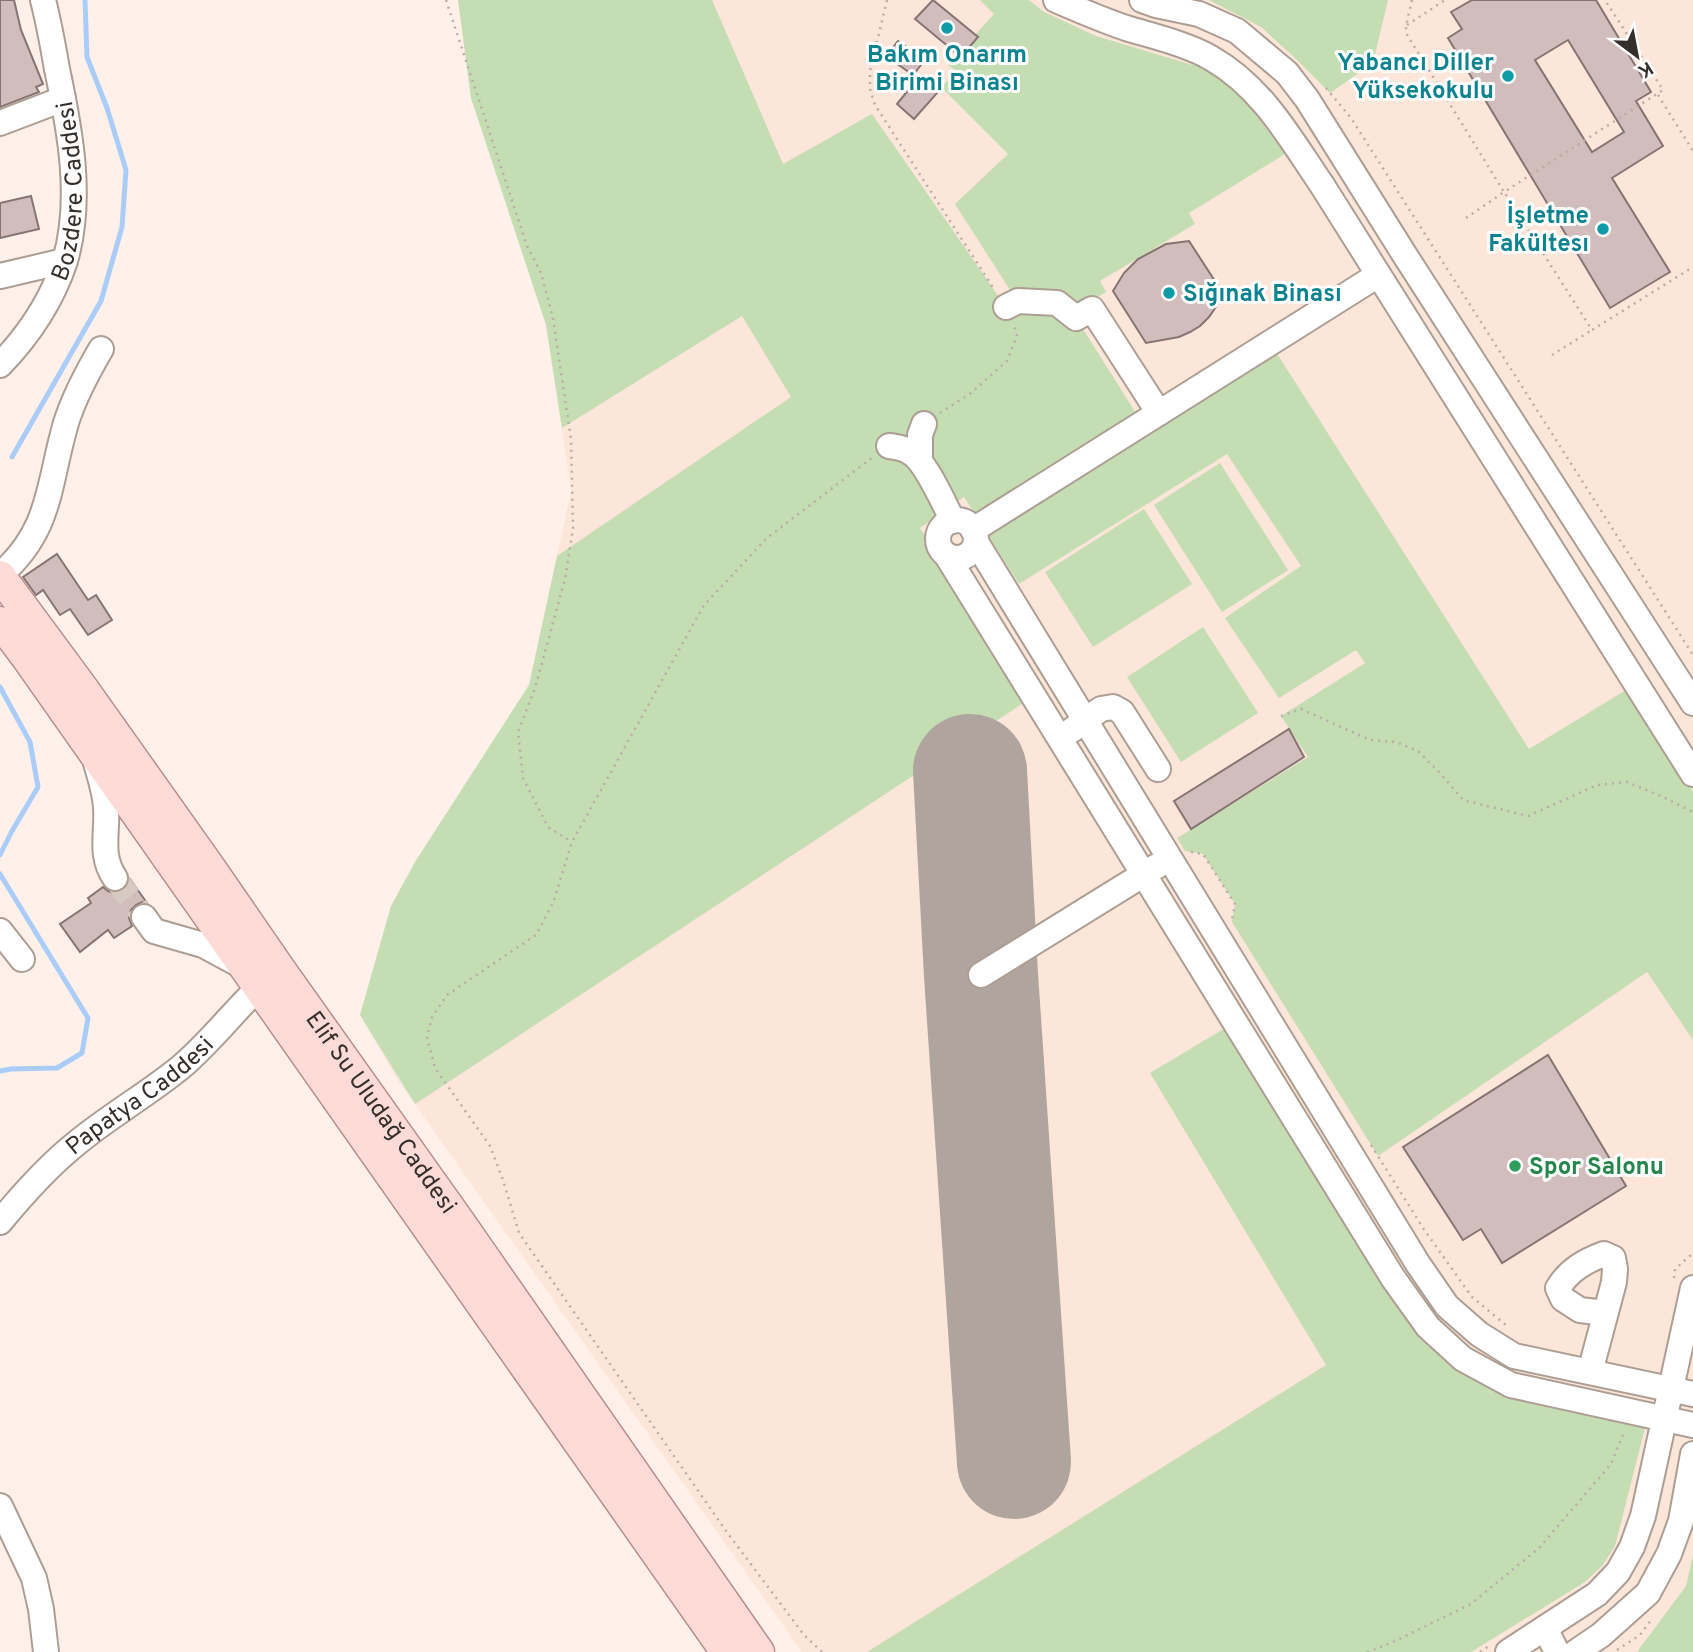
<svg xmlns="http://www.w3.org/2000/svg" width="1693" height="1652" viewBox="0 0 1693 1652" font-family="Overpass,sans-serif">
<style>
.education{fill:#fce5d9}
.green{fill:#c5ddb3}
.lines{fill:none;stroke-linecap:round;stroke-linejoin:round}
.stream{stroke:#aaccf9;stroke-width:5}
.runway{stroke:#afa49e;stroke-width:114}
.building{fill:#d1bdbc;stroke:#867473;stroke-width:2;fill-rule:evenodd}
.minor-tunnel{stroke:#d7cac3;stroke-width:24;stroke-dasharray:24 12;stroke-linecap:butt}
.minor-casing{stroke:#ad9e94;stroke-width:28}
.major-casing{stroke:#b88f88;stroke-width:33}
.path{stroke:#b9ada7;stroke-width:2.5;stroke-dasharray:2 5;stroke-linecap:butt}
.minor{stroke:#fff;stroke-width:24}
.major{stroke:#fedbd6;stroke-width:30}
.culture-dot{fill:#0f9aa8;stroke:#fff;stroke-width:2.5}
.leisure-dot{fill:#2e9e5b;stroke:#fff;stroke-width:2.5}
.labels{text-anchor:middle;stroke-width:6;stroke-linejoin:round;paint-order:stroke}
.culture-label{font-size:24px;font-weight:bold;fill:#0d838f;stroke:#fff;text-anchor:end}
.street-label{font-size:24px;fill:#352f2b;stroke:#fff}
.leisure-label{font-size:24px;font-weight:bold;fill:#27864d;stroke:#fff;text-anchor:start}
</style>
<rect width="100%" height="100%" fill="#fff1e9"/>
<path class="education" d="M458 0H1693V1652H802L395 1076 360 1015 391 906 415 862 529 685 571 491 546 325 471 98Z"/>
<g class="green">
<path d="M458 0H712L783 164 872 114 1006 307 1076 318 1139 418 977 517 964 497 920 528 1034 696 415 1104 360 1015 391 906 415 862 529 685 557 556 791 397 742 316 562 428 546 325 471 98Z"/>
<path d="M980 0H1029L1044 12 1096 36 1206 69 1242 96 1285 154 1189 213 1195 224 1100 281 1106 292 1076 310 1068 297 1010 290 955 204 1008 154 941 87 957 72 948 65 994 14Z"/>
<path d="M1209 0H1388L1373 63 1330 93 1293 56 1261 27Z"/>
<path d="M1276 352 1529 749 1631 687 1693 792V1040L1647 972 1378 1156 1232 922 1235 904 1203 854 1185 851 1177 838 1308 757 1281 716 1365 663 1356 650 1279 698 1225 618 1301 566 1227 454 1019 584 988 535Z"/>
<path d="M1220 463 1288 570 1222 612 1154 505Z"/>
<path d="M1144 509 1192 584 1093 647 1045 572Z"/>
<path d="M1203 627 1258 713 1181 762 1127 677Z"/>
<path d="M1230 1025 1421 1338 1470 1376 1514 1400 1645 1428 1615 1546 1603 1565 1585 1582 1471 1652H867L1326 1365 1150 1073Z"/>
<path d="M1693 1555V1652H1637L1686 1586Z"/>
</g>
<g class="lines">
<g class="stream">
<path d="M12 457 101 301 122 227 126 170 107 108 87 57 85 0"/>
<path d="M0 687 30 742 38 787 12 831 0 855"/>
<path d="M0 874 88 1018 82 1053 57 1068 11 1069 0 1071"/>
</g>
<path class="runway" d="M970 771 981 975 1014 1462"/>
</g>
<g class="building">
<path d="M0 0H14L21 30 43 84 36 87 39 92 0 107Z"/>
<path d="M933 0 978 37 961 57 915 19Z"/>
<path d="M1472 0H1596L1651 92 1636 101 1663 146 1612 178 1670 272 1610 308 1448 38 1462 29 1451 12ZM1568 40 1624 132 1592 152 1535 60Z"/>
<path d="M898 41 925 60 913 75 886 56Z"/>
<path d="M919 77 938 92 914 119 897 104Z"/>
<path d="M31 196 39 229 0 238V203Z"/>
<path d="M1189 241 1224 295 1209 317 1200 326 1190 332 1179 337 1146 343 1113 291 1124 273 1138 259 1166 244Z"/>
<path d="M57 554 88 600 96 595 112 620 88 635 70 609 60 615 43 590 36 595 23 577Z"/>
<path d="M1289 729 1304 757 1191 829 1174 801Z"/>
<path d="M130 879 147 903 142 902 136 905 131 910 129 918 132 926 114 938 108 930 80 952 60 924 91 903 88 898 103 887 108 891 114 893 122 891 127 886Z"/>
<path d="M1548 1055 1626 1186 1502 1263 1481 1229 1463 1240 1403 1147Z"/>
</g>
<g class="lines">
<path class="minor-tunnel" d="M115 878 144 917"/>
<g class="minor-casing">
<g id="minor">
<path d="M1056 0C1079 10 1102 20 1126 28 1152 36 1187 44 1211 58 1262 87 1290 138 1322 185L1693 774"/>
<path d="M1142 0 1156 5 1199 14 1237 31 1287 73 1307 99 1406 257 1693 703"/>
<path d="M0 123 63 99"/>
<path d="M0 276 64 261"/>
<path d="M1006 307 1018 301 1057 303 1076 318 1092 309 1159 413"/>
<path id="s1" d="M0 365C28 336 52 300 65 261 83 199 70 130 57 69 53 46 49 23 43 0"/>
<path d="M889 446C897 447 905 448 911 453 926 462 944 504 953 521"/>
<path d="M920 460V435L924 424"/>
<circle cx="957" cy="539" r="19"/>
<path d="M973 530 1378 275"/>
<path d="M976 542 1418 1264 1447 1306 1479 1334 1514 1356 1693 1394"/>
<path d="M947 556 1393 1278 1428 1327 1463 1359 1511 1385 1693 1425"/>
<path d="M0 575C52 530 48 484 66 423 74 397 87 373 101 349"/>
<path d="M1072 730 1101 709 1113 707 1122 712 1158 769"/>
<path d="M96 763C100 777 105 792 106 807 108 833 99 855 115 878"/>
<path d="M144 917 154 931 203 945 242 966"/>
<path d="M0 931 22 959"/>
<path d="M981 975 1157 866"/>
<path id="s2" d="M0 1222C23 1194 49 1165 78 1142 111 1115 148 1094 181 1067 214 1039 239 1004 271 976"/>
<path d="M1590 1372 1614 1282 1615 1269 1613 1258 1604 1254C1585 1261 1569 1270 1558 1288L1563 1299 1580 1310 1605 1313"/>
<path d="M0 1506 34 1578 41 1609 46 1652"/>
<path d="M1545 1628 1557 1652"/>
<path d="M1508 1652 1597 1594 1618 1572 1632 1547 1643 1516 1693 1288"/>
<path d="M1576 1652 1601 1635 1648 1593 1669 1554 1681 1521 1693 1454"/>
</g>
</g>
<g class="major-casing">
<g id="major">
<path id="s3" d="M0 576 82 687 209 866 280 969 459 1221 759 1652"/>
<path d="M0 622 27 658 726 1652"/>
</g>
</g>
<g class="path">
<path d="M446 0 527 246 541 273 553 318 571 439 573 528 565 579 535 688 518 732 523 778 548 827 572 842"/>
<path d="M887 0 870 71V89L875 105 994 289"/>
<path d="M1412 0 1406 26V33L1504 192 1663 90 1605 0"/>
<path d="M1407 25 1445 0"/>
<path d="M1326 88 1351 118 1693 655"/>
<path d="M1658 95 1693 151"/>
<path d="M1466 218 1504 192 1592 330 1693 267"/>
<path d="M1552 355 1592 330"/>
<path d="M940 413 971 393 1007 361 1017 336 1014 325"/>
<path d="M1281 716 1301 709 1370 740 1396 742 1418 751 1440 773 1463 800 1528 816 1597 785 1627 782 1663 797 1693 812"/>
<path d="M1191 852 1203 854 1235 904 1232 920"/>
<path d="M1371 1145 1423 1228 1472 1297 1507 1326"/>
<path d="M1674 1278 1675 1269 1692 1254 1693 1251"/>
<path d="M1617 1650 1640 1635 1651 1620"/>
<path d="M822 1652 804 1635 726 1531 519 1233 503 1180 490 1146 435 1068 427 1037 432 1017 447 995 536 935 553 903 572 842 704 605 767 538 873 457"/>
<path d="M1367 1652 1391 1643 1471 1604 1540 1547 1611 1464 1624 1432"/>
<path d="M1480 1652 1489 1646"/>
</g>
<use href="#minor" class="minor"/>
<use href="#major" class="major"/>
</g>
<g class="culture-dot">
<circle cx="947" cy="28" r="7"/>
<circle cx="1508" cy="76" r="7"/>
<circle cx="1603" cy="229" r="7"/>
<circle cx="1169" cy="293" r="7"/>
</g>
<circle class="leisure-dot" cx="1515" cy="1166" r="7"/>
<g class="labels">
<g class="culture-label">
<text x="947" y="62" text-anchor="middle">Bakım Onarım<tspan x="947" dy="28">Birimi Binası</tspan></text>
<text x="1494" y="70">Yabancı Diller<tspan x="1494" dy="28">Yüksekokulu</tspan></text>
<text x="1589" y="223">İşletme<tspan x="1589" dy="28">Fakültesı</tspan></text>
<text x="1183" y="301" text-anchor="start">Sığınak Binası</text>
</g>
<g class="street-label">
<text dy="8" stroke="none"><textPath href="#s1" startOffset="194">Bozdere Caddesi</textPath></text>
<text dy="8" stroke="none"><textPath href="#s2" startOffset="189">Papatya Caddesi</textPath></text>
<text dy="8" stroke="none"><textPath href="#s3" startOffset="658">Elif Su Uludağ Caddesi</textPath></text>
</g>
<g class="leisure-label">
<text x="1529" y="1174">Spor Salonu</text>
</g>
</g>
<g transform="translate(1637 56) rotate(148)" stroke="#ffffff" stroke-width="5" paint-order="stroke">
<path d="M0-5L12 26L0 18L-12 26Z" fill="#352f2b"/>
<text y="-10" font-size="19" font-weight="bold" text-anchor="middle" fill="#352f2b">K</text>
</g>
</svg>
